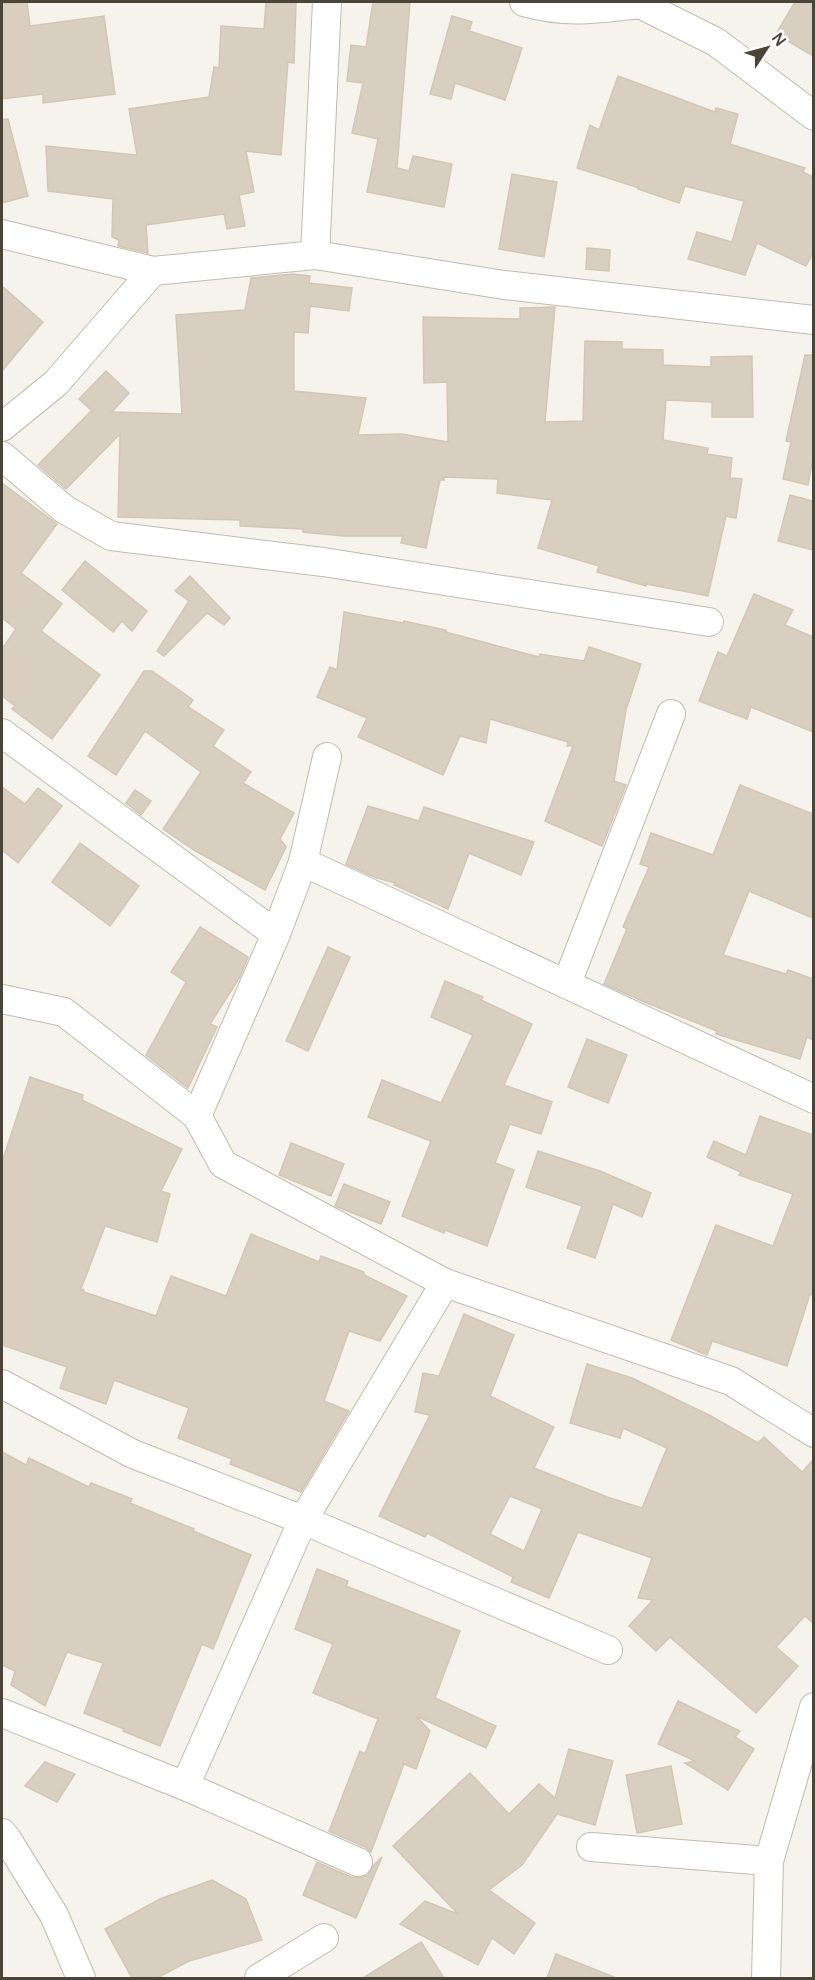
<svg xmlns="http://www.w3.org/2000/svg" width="815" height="1980" viewBox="0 0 815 1980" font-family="Manrope,sans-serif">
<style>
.building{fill:#d8cfc1;stroke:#d3c7b4;stroke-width:1.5;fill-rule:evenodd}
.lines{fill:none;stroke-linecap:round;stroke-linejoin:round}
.minor-casing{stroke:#c2bbae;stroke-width:30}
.minor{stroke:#fff;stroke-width:28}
</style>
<rect width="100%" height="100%" fill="#f6f3ec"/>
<g class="building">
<path d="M27 2 30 26 104 16 115 94 43 103V94L2 99V4Z"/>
<path d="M266 2H296L294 63 288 62 281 155 246 151 254 192 239 195 245 226 227 229 224 214 146 225 148 253 118 246 119 240 112 237 113 199 48 191 46 146 137 155 129 109 209 97 214 67 219 68 221 26 264 29Z"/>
<path d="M373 2H410L397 168 409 171 413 156 452 164 444 207 367 192 378 139 352 133 363 83 347 81 351 45 366 47Z"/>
<path d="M795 2H813V56L776 34Z"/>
<path d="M452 16 472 22 469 31 522 48 505 100 455 83 451 99 430 94Z"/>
<path d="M618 76 715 112 716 108 738 114 730 144 805 168 803 172 813 177V253L806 266 757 243 745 275 688 259 697 232 732 242 744 201 685 186 679 203 638 189 639 188 577 168 590 125 599 130Z"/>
<path d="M8 119 28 196 2 203V120Z"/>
<path d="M512 174 557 182 544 257 499 249Z"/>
<path d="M587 248 610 250 609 271 586 269Z"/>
<path d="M292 274 310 276 309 283 352 288 349 311 310 306 308 333 294 332V391L366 398 358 435 402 434 448 442 447 382 424 383 423 317 520 319V308L555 307 545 422 583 421 585 341 622 342V349L663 350V365L711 367V357L752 356 753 417H712V402L666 400 663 440 708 448 707 454 732 458 730 478 742 479 736 518 726 516 708 596 646 584V586L597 572 599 566 538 548 552 500 497 493 498 479 444 477V480H440L426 548 401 543 403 536H343L303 532V529L240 526V520L118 517 120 434 66 489 38 465 90 412H93L79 399 106 371 129 393 112 412 182 414 176 315 245 310 251 278Z"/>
<path d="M2 286 43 322 2 371Z"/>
<path d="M805 355H813V458L808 485 783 479 791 442 786 441Z"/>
<path d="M2 483 57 524 21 573 62 604 41 631 100 675 52 739 12 709 15 706 2 696V649L16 629 2 618Z"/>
<path d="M790 495 813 501V550L778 541Z"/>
<path d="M85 561 147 611 132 631 122 621 113 632 62 590Z"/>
<path d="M190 576 230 618 224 625 207 613 164 656 157 651 189 601 175 591Z"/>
<path d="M754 594 793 610 785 625 813 637V732L751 707 747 719 699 701 718 652 727 656Z"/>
<path d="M344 612 403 623 404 621 446 630V632L539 657 540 654 584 661 589 647 641 664 626 710 614 781 626 785 602 846 545 821 573 746H567L568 742 490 719 486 743 460 736 443 775 358 737 367 718 317 697 330 667 337 670Z"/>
<path d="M144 671H152L193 700 188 707 224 730 213 746 251 772 243 783 294 813 280 839 286 847 265 890 194 850 163 829 201 772 145 731 116 775 88 756Z"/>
<path d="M740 785 813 814V918L749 891 723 955 786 974 788 970 813 979V1040L807 1037 800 1059 716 1034 717 1031 647 1003 604 984 627 929 623 927 649 867 640 864 651 833 713 855Z"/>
<path d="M2 787 25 804 38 788 62 806 18 863 2 850Z"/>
<path d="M135 790 151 801 141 815 126 803Z"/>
<path d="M368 806 419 821 424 807 534 842 521 875 469 853 448 909 394 885 395 883 374 877 346 864Z"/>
<path d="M80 843 139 886 110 926 52 882Z"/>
<path d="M200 927 248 957 240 977 210 1024 217 1027 188 1088 146 1055 186 982 171 972Z"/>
<path d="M328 947 350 957 308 1051 286 1041Z"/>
<path d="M445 981 483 997 481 1000 532 1024 504 1085 552 1102 541 1134 510 1124 495 1163 514 1170 487 1246 445 1230 444 1233 402 1216 431 1141 368 1117 382 1080 441 1103 473 1035 431 1017Z"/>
<path d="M587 1039 627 1055 608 1103 568 1087Z"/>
<path d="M30 1077 83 1095 82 1100 182 1149 161 1191 170 1194 157 1242 105 1226 81 1289 84 1290V1292L156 1316 171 1276 226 1296 251 1234 319 1262 321 1256 364 1272V1275L407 1296 380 1341 349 1331 324 1401 349 1411 301 1492 230 1464 232 1459 178 1438 189 1408 114 1380 106 1404 60 1388 67 1367 2 1345V1162Z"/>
<path d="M760 1116 813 1135V1295L810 1294 787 1366 712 1341 707 1355 671 1340 716 1225 773 1246 793 1194 739 1175 741 1172 707 1157 714 1141 746 1155Z"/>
<path d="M291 1143 344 1164 331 1196 279 1175Z"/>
<path d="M538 1151 600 1171 651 1193 642 1217 613 1204 595 1258 567 1248 582 1206 526 1187Z"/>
<path d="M344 1184 390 1202 381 1224 335 1206Z"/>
<path d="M464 1314 514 1335 490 1396 554 1427 534 1468 607 1497 642 1508 667 1448 623 1428 620 1438 570 1423 587 1364 632 1378 711 1416 758 1443 764 1437 802 1472 813 1460V1623L805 1616 776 1647 798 1666 756 1713 670 1637 656 1651 629 1626 653 1600 638 1598 652 1558 578 1532 549 1598 511 1582 513 1577 427 1533 425 1537 379 1516 430 1415 415 1412 423 1373 439 1376ZM510 1496 542 1509 524 1551 490 1534Z"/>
<path d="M2 1452 26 1465 29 1458 89 1487 91 1483 132 1499 130 1503 194 1529 193 1531 251 1555 213 1649 202 1644 160 1746 123 1731 124 1729 84 1713 103 1663 67 1652 45 1706 11 1685 15 1671 2 1665Z"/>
<path d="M317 1569 348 1581 346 1586 460 1631 435 1698 496 1726 486 1748 416 1716 430 1731 416 1769 404 1764 371 1852 365 1847 329 1831 360 1751 365 1754 378 1719 313 1693 333 1644 295 1629Z"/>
<path d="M678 1701 740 1731 735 1737 754 1749 728 1790 685 1763 695 1761 658 1744Z"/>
<path d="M569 1749 613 1761 595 1825 557 1814 522 1865 489 1890 535 1923 514 1954 492 1938 478 1965 400 1924 425 1901 458 1914 393 1846 470 1773 509 1814 539 1784 555 1798Z"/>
<path d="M45 1762 75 1774 57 1802 25 1786Z"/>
<path d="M671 1766 682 1824 637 1833 626 1775Z"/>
<path d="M382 1857 356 1918 303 1895 317 1862 351 1877 359 1878 368 1875 374 1865Z"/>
<path d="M212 1880 246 1899 262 1940 189 1961 157 1978H132L105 1929 160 1899Z"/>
<path d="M421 1942 444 1978H363Z"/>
<path d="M556 1954 614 1977V1978H547Z"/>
</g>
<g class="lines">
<g class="minor-casing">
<g id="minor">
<path d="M524 2C566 14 597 9 640 4"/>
<path d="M636 2 716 42 814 116"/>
<path d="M2 234 153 271 315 255 504 285 814 320"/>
<path d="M315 255 327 2"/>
<path d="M2 427 56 383 153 271"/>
<path d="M2 456 64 509 111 536 323 562 709 622"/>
<path d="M2 733 276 934"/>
<path d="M303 862 814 1099"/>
<path d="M567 983 671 714"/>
<path d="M2 999 64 1012 197 1116 223 1164 445 1283 731 1381 814 1433"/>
<path d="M197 1116 276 934 303 862 327 757"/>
<path d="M2 1384 133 1454 303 1520 608 1650"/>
<path d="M2 1713 185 1786 358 1862"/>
<path d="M185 1786 303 1520 445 1283"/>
<path d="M2 1833 7 1839 54 1915 81 1978"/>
<path d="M591 1847 769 1861"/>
<path d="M259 1978 324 1938"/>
<path d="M766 1978 769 1861 814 1707"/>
</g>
</g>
<use href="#minor" class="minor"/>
</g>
<rect width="815" height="1980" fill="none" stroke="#4b4439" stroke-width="6"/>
<g transform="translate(767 48) rotate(54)" stroke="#ffffff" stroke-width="4.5" paint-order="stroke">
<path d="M0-4.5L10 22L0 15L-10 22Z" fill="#4b4439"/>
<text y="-9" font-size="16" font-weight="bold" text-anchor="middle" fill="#4b4439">N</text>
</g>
</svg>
